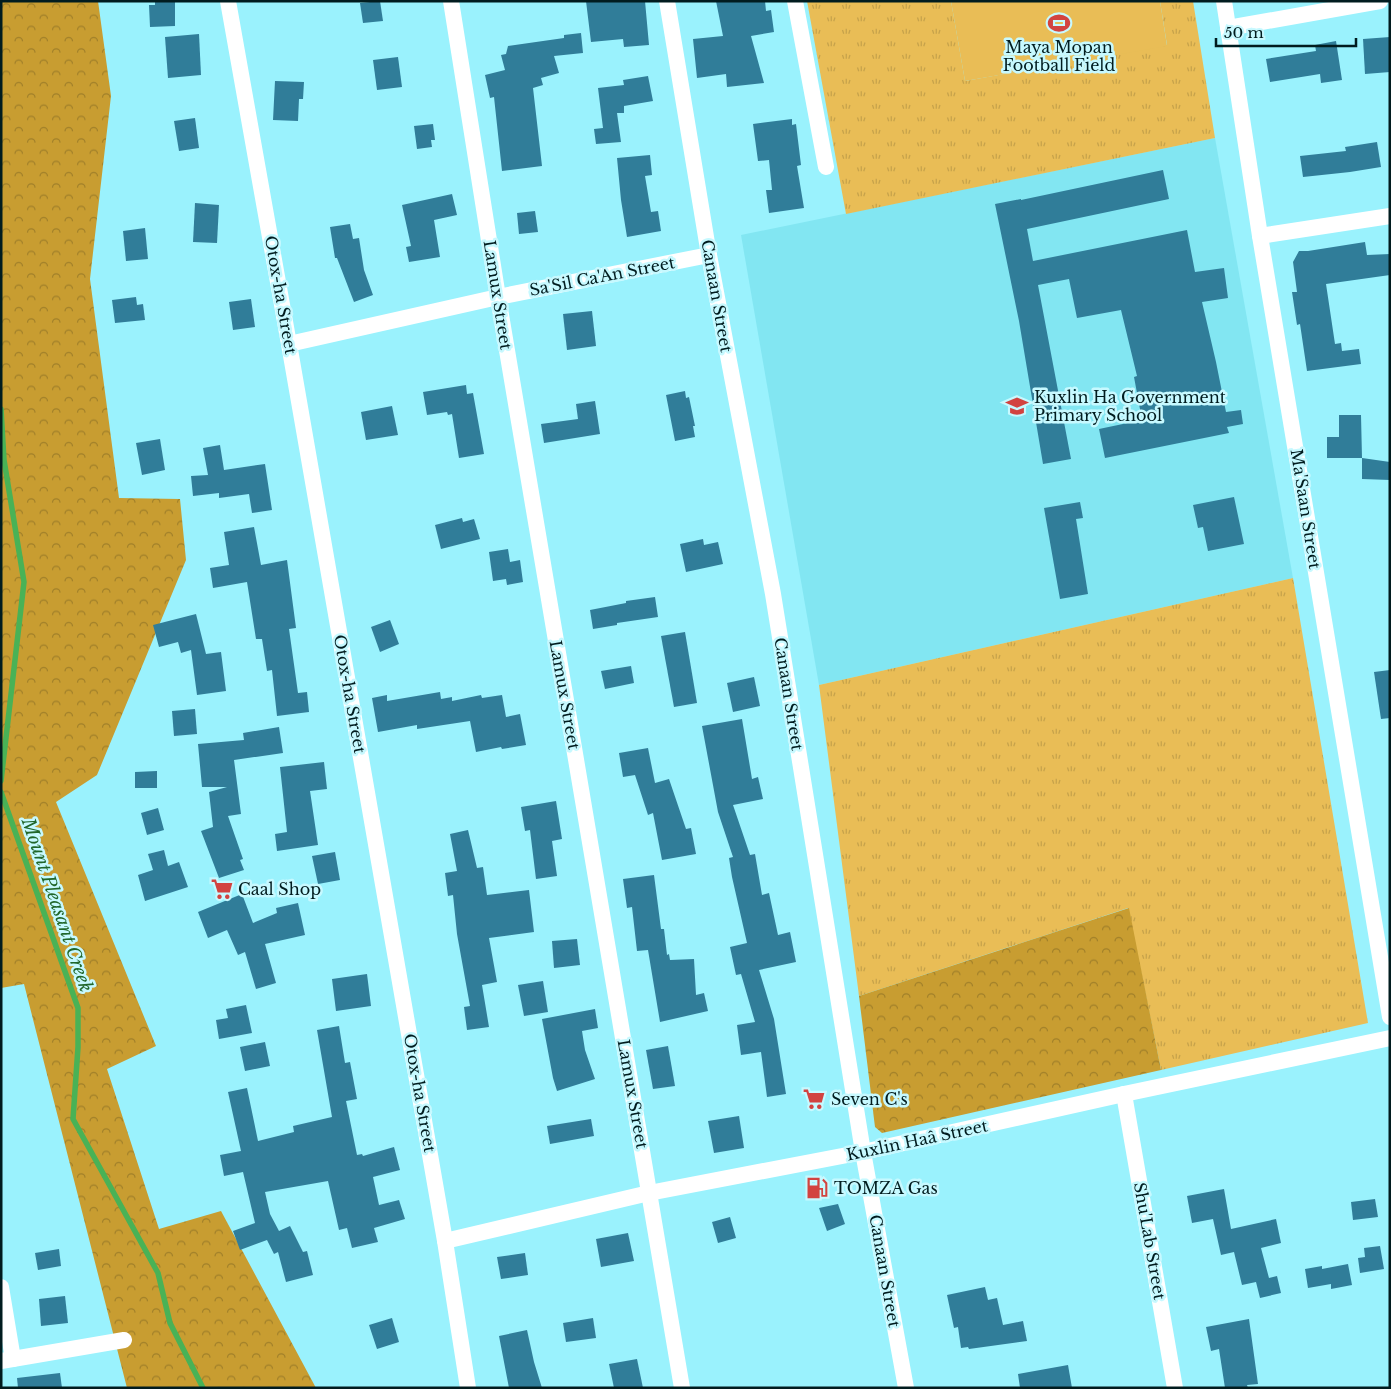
<svg xmlns="http://www.w3.org/2000/svg" width="1391" height="1389" viewBox="0 0 1391 1389" font-family="'Libre Baskerville',serif">
<style>
.built{fill:#82e6f2}
.grass{fill:url(#grass-tufts)}
.forest{fill:url(#forest-crowns)}
.pitch{fill:#e9bd56}
.lines{fill:none;stroke-linecap:round;stroke-linejoin:round}
.stream{stroke:#49b256;stroke-width:5.5}
.building{fill:#307d99}
.street{stroke:#fff;stroke-width:16}
.labels{text-anchor:middle;stroke-width:5;stroke-linejoin:round;paint-order:stroke}
.poi-label{font-size:16px;fill:#011c1f;stroke:#c7f9ff;text-anchor:start}
.street-label{font-size:16px;fill:#011c1f;stroke:#c7f9ff}
.water-label{font-size:18px;font-style:italic;fill:#20662a;stroke:#c7f9ff}
</style>
<defs>
<pattern id="grass-tufts" width="24" height="20" patternUnits="userSpaceOnUse" patternTransform="scale(1.25)"><rect width="24" height="20" fill="#e9bd56"/><path d="M3 7l-1-3M5 7V3M7 7l1-3M15 17l-1-3M17 17v-4M19 17l1-3" fill="none" stroke="#c6a24a"/></pattern>
<pattern id="forest-crowns" width="20" height="18" patternUnits="userSpaceOnUse" patternTransform="scale(1.25)"><rect width="20" height="18" fill="#c89d31"/><path d="M2 6a3 3 0 1 1 6 0M12 15a3 3 0 1 1 6 0" fill="none" stroke="#a07f29"/></pattern>
</defs>
<rect width="100%" height="100%" fill="#9af2fd"/>
<path class="built" d="M1215 138 1293 578 819 685 741 235Z"/>
<g class="grass">
<path d="M807 1H951L965 81 1167 45 1160 1H1193L1215 138 846 214Z"/>
<path d="M1293 578 1368 1023 1161 1070 1128 908 859 996 819 685Z"/>
</g>
<g class="forest">
<path d="M1 1H98L111 96 90 279 119 498 180 499 186 560 97 775 56 802 156 1046 107 1069 159 1229 221 1211 316 1388H127L24 984 1 988Z"/>
<path d="M1129 908 1161 1070 882 1133 875 1127 859 996Z"/>
</g>
<path class="pitch" d="M951 1H1160L1167 46 965 81Z"/>
<g class="lines">
<g class="stream">
<path d="M1 409 4 460 24 582 1 781"/>
<path d="M1 792 78 1008V1047L73 1119 158 1273 170 1323 203 1388"/>
</g>
</g>
<g class="building">
<path d="M155 1H175V26L150 27 149 5H155Z"/>
<path d="M380 1 383 21 363 23 360 3Z"/>
<path d="M586 1H645L649 45 624 47 623 39 591 42Z"/>
<path d="M716 1H765L766 11 771 10 774 32 751 36 764 83 727 87 726 74 697 78 693 39 723 36Z"/>
<path d="M581 33 583 53 554 56 559 73 541 78 543 85 533 88 542 166 502 171 494 97 490 98 485 75 505 70 501 55 506 54 508 46 564 38V35Z"/>
<path d="M199 34 201 75 168 78 165 37Z"/>
<path d="M1390 37V72L1365 74 1363 39Z"/>
<path d="M1336 41 1342 80 1321 83 1320 74 1270 82 1266 59 1316 51 1315 45Z"/>
<path d="M398 57 402 87 377 90 373 60Z"/>
<path d="M648 76 653 101 624 106V113H617L621 142 596 144 594 129 603 128 598 88 624 85 623 80Z"/>
<path d="M275 81 304 82 303 99H299L298 121 273 120Z"/>
<path d="M195 118 199 148 179 151 174 121Z"/>
<path d="M792 119V125L796 124 801 165 797 166 804 208 769 213 766 190H772L769 160 758 161 753 124Z"/>
<path d="M433 124 435 140H431L432 147 417 149 414 126Z"/>
<path d="M1377 142 1381 167 1350 172 1303 177 1300 156 1346 151 1345 147Z"/>
<path d="M650 155 652 175 645 176 651 212 658 211 661 231 627 237 621 200 617 158Z"/>
<path d="M1163 170 1169 199 1027 229 1033 261 1187 230 1195 272 1224 268 1228 298 1202 302 1216 362 1226 412 1241 410 1243 424 1227 427 1229 433 1105 458 1099 429 1142 420 1134 377 1137 376 1121 310 1077 318 1069 279 1038 285 1071 459 1043 464 1019 321 995 204 1021 199V200Z"/>
<path d="M452 194 457 215 434 220 440 257 409 262 406 247 411 246 402 205Z"/>
<path d="M195 203 219 205 217 243 193 242Z"/>
<path d="M535 211 538 232 519 234 517 213Z"/>
<path d="M350 224 353 239 359 238 364 270 373 295 354 302 337 258H335L330 227Z"/>
<path d="M145 228 148 259 126 261 123 231Z"/>
<path d="M1365 242 1367 255 1390 254V275L1326 284 1335 344 1341 343 1342 351 1359 349 1361 364 1307 371 1300 324 1297 325 1292 292H1297L1293 262 1299 251H1308Z"/>
<path d="M136 297 137 305 143 304 145 320 115 323 112 300Z"/>
<path d="M251 299 255 327 233 330 229 302Z"/>
<path d="M592 311 596 346 567 350 563 314Z"/>
<path d="M466 385 467 394 473 393 484 454 459 458 452 414 448 415 447 412 427 415 423 392Z"/>
<path d="M685 391 686 398 689 397 695 426H693L695 437 675 441 666 395Z"/>
<path d="M595 401 600 434 544 443 541 424 578 419 576 404Z"/>
<path d="M392 406 398 435 366 440 361 412Z"/>
<path d="M1339 415H1361L1362 458H1327V437H1339Z"/>
<path d="M160 439 165 470 142 475 136 443Z"/>
<path d="M220 445 224 470 265 464 272 510 252 513 249 494 219 498V493L193 496 191 476 208 475 203 448Z"/>
<path d="M1362 458 1390 462V480L1362 479Z"/>
<path d="M1234 497 1244 544 1208 551 1203 527 1198 528 1193 505Z"/>
<path d="M1080 502 1083 518 1076 519 1088 594 1060 599 1044 508Z"/>
<path d="M462 518 463 522 474 519 480 539 441 549 435 525Z"/>
<path d="M254 527 261 565 287 560 296 628 289 629 298 693 307 692 309 712 277 716 272 670 267 671 262 639H256L247 582 213 588 210 568 229 565 224 532Z"/>
<path d="M703 539 704 545 718 542 723 564 686 572 680 544Z"/>
<path d="M508 549 510 562 520 560 523 582 507 585 506 579 493 581 489 552Z"/>
<path d="M655 597 658 617 617 623V625L593 629 590 610 626 603V601Z"/>
<path d="M196 614 206 654 221 652 226 691 197 695 191 650 181 653 178 642 159 647 153 625Z"/>
<path d="M390 620 399 644 380 652 371 627Z"/>
<path d="M685 632 697 703 674 707 661 636Z"/>
<path d="M631 666 634 683 605 689 601 671Z"/>
<path d="M1390 670V718L1381 719 1374 672Z"/>
<path d="M754 677 760 706 733 712 727 683Z"/>
<path d="M440 692 441 699 452 697V701L481 695 482 698 502 695 506 717 520 714 526 745 502 749 501 747 476 752 470 721 417 729V725L378 732 372 698 387 695V701Z"/>
<path d="M195 709 197 734 174 736 172 711Z"/>
<path d="M742 719 752 779 758 777 763 799 733 805 750 855 755 854 762 895 769 893 778 935 790 932 796 962 759 970 774 1019 786 1094 767 1097 761 1052 741 1055 737 1025 755 1022 741 974 736 975 730 947 747 943 732 877 729 858 733 857 718 812 702 726Z"/>
<path d="M279 727 283 753 234 760 241 814 228 816 243 859 240 860 244 870 219 878 201 831 213 827 209 792 227 787H202L198 744 244 740 243 733Z"/>
<path d="M648 748 655 783 669 779 686 829 691 828 696 854 662 860 653 813 648 815 635 775 623 777 619 753Z"/>
<path d="M324 762 327 789 310 791 318 845 277 851 275 834 287 832 280 767Z"/>
<path d="M157 771V788H135V772Z"/>
<path d="M556 801 562 839 552 841 557 876 536 879 530 830 525 831 521 807Z"/>
<path d="M158 808 164 830 147 835 141 813Z"/>
<path d="M468 830 477 868 483 867 487 895 529 890 534 932 489 938 497 982 482 985 489 1027 467 1030 464 1007 470 1006 457 934 453 895 448 896 445 873 457 871 450 834Z"/>
<path d="M164 850 168 866 179 862 188 887 145 901 138 875 153 870 148 854Z"/>
<path d="M335 852 340 880 318 884 312 856Z"/>
<path d="M654 875 661 929H664L667 955 669 954 670 960 694 959 696 995 704 993 708 1011 660 1022 648 950 637 951 632 907 627 908 623 879Z"/>
<path d="M242 894 253 923 277 913 276 908 298 903 305 935 265 944 276 983 256 989 245 952 238 955 227 930 208 938 198 912Z"/>
<path d="M577 939 580 965 554 968 552 941Z"/>
<path d="M367 974 371 1006 336 1011 332 979Z"/>
<path d="M543 981 548 1012 524 1016 518 985Z"/>
<path d="M246 1005 252 1033 219 1039 216 1020 228 1018 226 1009Z"/>
<path d="M595 1009 598 1028 582 1031 585 1050 595 1079 557 1091 553 1078 542 1019Z"/>
<path d="M339 1026 345 1063 350 1062 357 1099 346 1101 357 1155 362 1154 363 1156 394 1147 400 1170 373 1177 379 1205 399 1200 405 1219 374 1228 378 1242 352 1248 347 1228 339 1230 328 1181 265 1192 270 1214 279 1231 290 1226 303 1252 307 1251 313 1275 286 1282 278 1252 274 1254 267 1240 240 1250 233 1231 255 1223 243 1172 224 1176 220 1155 241 1151 228 1092 247 1088 258 1141 294 1132 293 1126 332 1117 317 1030Z"/>
<path d="M265 1042 270 1066 245 1071 240 1047Z"/>
<path d="M668 1046 675 1086 653 1089 646 1050Z"/>
<path d="M739 1116 744 1148 714 1153 708 1121Z"/>
<path d="M591 1119 594 1136 550 1144 547 1126Z"/>
<path d="M1224 1189 1231 1229 1276 1219 1281 1243 1261 1248 1269 1278 1277 1276 1281 1293 1260 1298 1256 1282 1242 1285 1234 1252 1221 1255 1213 1219 1192 1223 1187 1196Z"/>
<path d="M1375 1199 1378 1217 1353 1220 1351 1202Z"/>
<path d="M838 1204 845 1224 827 1231 819 1208Z"/>
<path d="M730 1217 736 1238 718 1243 712 1222Z"/>
<path d="M628 1233 634 1261 601 1267 596 1239Z"/>
<path d="M1380 1246 1384 1269 1360 1273 1358 1258 1365 1257 1364 1248Z"/>
<path d="M59 1249 61 1266 38 1270 35 1253Z"/>
<path d="M525 1253 528 1275 501 1279 497 1257Z"/>
<path d="M1348 1264 1352 1285 1331 1289V1284L1308 1288 1305 1269 1322 1266V1269Z"/>
<path d="M985 1287 988 1300 997 1298 1003 1325 1023 1321 1027 1341 969 1349 968 1347 961 1348 958 1327 954 1328 947 1295Z"/>
<path d="M65 1296 68 1323 41 1326 39 1299Z"/>
<path d="M392 1318 399 1342 377 1349 369 1325Z"/>
<path d="M593 1318 596 1338 566 1342 563 1323Z"/>
<path d="M1249 1319 1258 1384 1247 1385 1248 1388H1225L1219 1349 1211 1351 1206 1327Z"/>
<path d="M527 1330 534 1362 542 1388H509L499 1336Z"/>
<path d="M637 1359 643 1388H614L609 1364Z"/>
<path d="M1068 1365 1072 1388H1020L1018 1374Z"/>
<path d="M60 1373 62 1388H18L17 1378Z"/>
</g>
<g class="lines">
<g class="street">
<path d="M228 1 289 344 445 1241 468 1388"/>
<path d="M451 1 498 297 682 1388"/>
<path d="M667 1 709 255 773 594 863 1152 906 1388"/>
<path d="M795 1 826 167"/>
<path d="M1224 1 1260 236 1390 1017"/>
<path d="M1228 28 1380 1"/>
<path d="M1260 236 1390 216"/>
<path d="M289 344 498 297 709 255"/>
<path d="M1124 1094 1175 1388"/>
<path d="M445 1241 649 1193 863 1152 1124 1094 1390 1038"/>
<path d="M1 1287 13 1359"/>
<path d="M1 1361 124 1340"/>
</g>
</g>
<defs>
<g id="stadium-bare" transform="scale(1.725)"><path d="M0-5a6.5 5 0 1 0 0 10a6.5 5 0 1 0 0-10ZM-3.5-1.8h7v3.6h-7Z" fill="#d24340" stroke="#c7f9ff" stroke-width="2.5" paint-order="stroke"/></g>
<g id="school-bare" transform="scale(1.725)"><path d="M0-5L7-2L0 1L-7-2ZM-4 1L0 2.5L4 1V4Q0 6-4 4Z" fill="#d24340" stroke="#c7f9ff" stroke-width="2.5" paint-order="stroke"/></g>
<g id="supermarket-bare" transform="scale(1.725)"><path d="M-6-5.5h2.5l.6 2H6L4.5 2H-2.5L-4.4-4H-6ZM-1.5 3.2a1.3 1.3 0 1 0 .1 0ZM3 3.2a1.3 1.3 0 1 0 .1 0Z" fill="#d24340" stroke="#c7f9ff" stroke-width="2.5" paint-order="stroke"/></g>
<g id="fuel-bare" transform="scale(1.725)"><path d="M-5.5-6h7V0h2V4h1.3V-2.5L3-4.5l.8-.8L6-3V5H2.5V1h-1V6h-7ZM-4.2-4.7v3.2H.2V-4.7Z" fill="#d24340" stroke="#c7f9ff" stroke-width="2.5" paint-order="stroke"/></g>
</defs>
<g fill-rule="evenodd">
<use href="#stadium-bare" x="1059" y="23"/>
<use href="#school-bare" x="1017" y="406"/>
<use href="#supermarket-bare" x="222" y="889"/>
<use href="#supermarket-bare" x="814" y="1099"/>
<use href="#fuel-bare" x="817" y="1188"/>
</g>
<g class="labels">
<g class="poi-label">
<text x="1059" y="53" text-anchor="middle">Maya Mopan<tspan x="1059" dy="18">Football Field</tspan></text>
<text x="1034" y="403">Kuxlin Ha Government<tspan x="1034" dy="18">Primary School</tspan></text>
<text x="238" y="895">Caal Shop</text>
<text x="831" y="1105">Seven C's</text>
<text x="834" y="1194">TOMZA Gas</text>
</g>
<g class="street-label">
<text transform="translate(602 276) rotate(-11)" y="6">Sa'Sil Ca'An Street</text>
<text transform="translate(281 295) rotate(80)" y="6">Otox-ha Street</text>
<text transform="translate(498 295) rotate(81)" y="6">Lamux Street</text>
<text transform="translate(717 296) rotate(80)" y="6">Canaan Street</text>
<text transform="translate(1306 509) rotate(81)" y="6">Ma'Saan Street</text>
<text transform="translate(350 694) rotate(80)" y="6">Otox-ha Street</text>
<text transform="translate(789 694) rotate(81)" y="6">Canaan Street</text>
<text transform="translate(565 695) rotate(80)" y="6">Lamux Street</text>
<text transform="translate(420 1093) rotate(80)" y="6">Otox-ha Street</text>
<text transform="translate(633 1094) rotate(80)" y="6">Lamux Street</text>
<text transform="translate(917 1140) rotate(-12)" y="6">Kuxlin Haâ Street</text>
<text transform="translate(1150 1241) rotate(80)" y="6">Shu'Lab Street</text>
<text transform="translate(885 1271) rotate(80)" y="6">Canaan Street</text>
</g>
<g class="water-label">
<text transform="translate(57 905) rotate(71)" y="6">Mount Pleasant Creek</text>
</g>
</g>
<rect width="1391" height="1389" fill="none" stroke="#011c1f" stroke-width="5"/>
<path d="M1216 38v8h140v-8" fill="none" stroke="#011c1f" stroke-width="2.5"/>
<text x="1224" y="38" font-size="15" fill="#011c1f" stroke="#c7f9ff" stroke-width="4" paint-order="stroke">50 m</text>
</svg>
